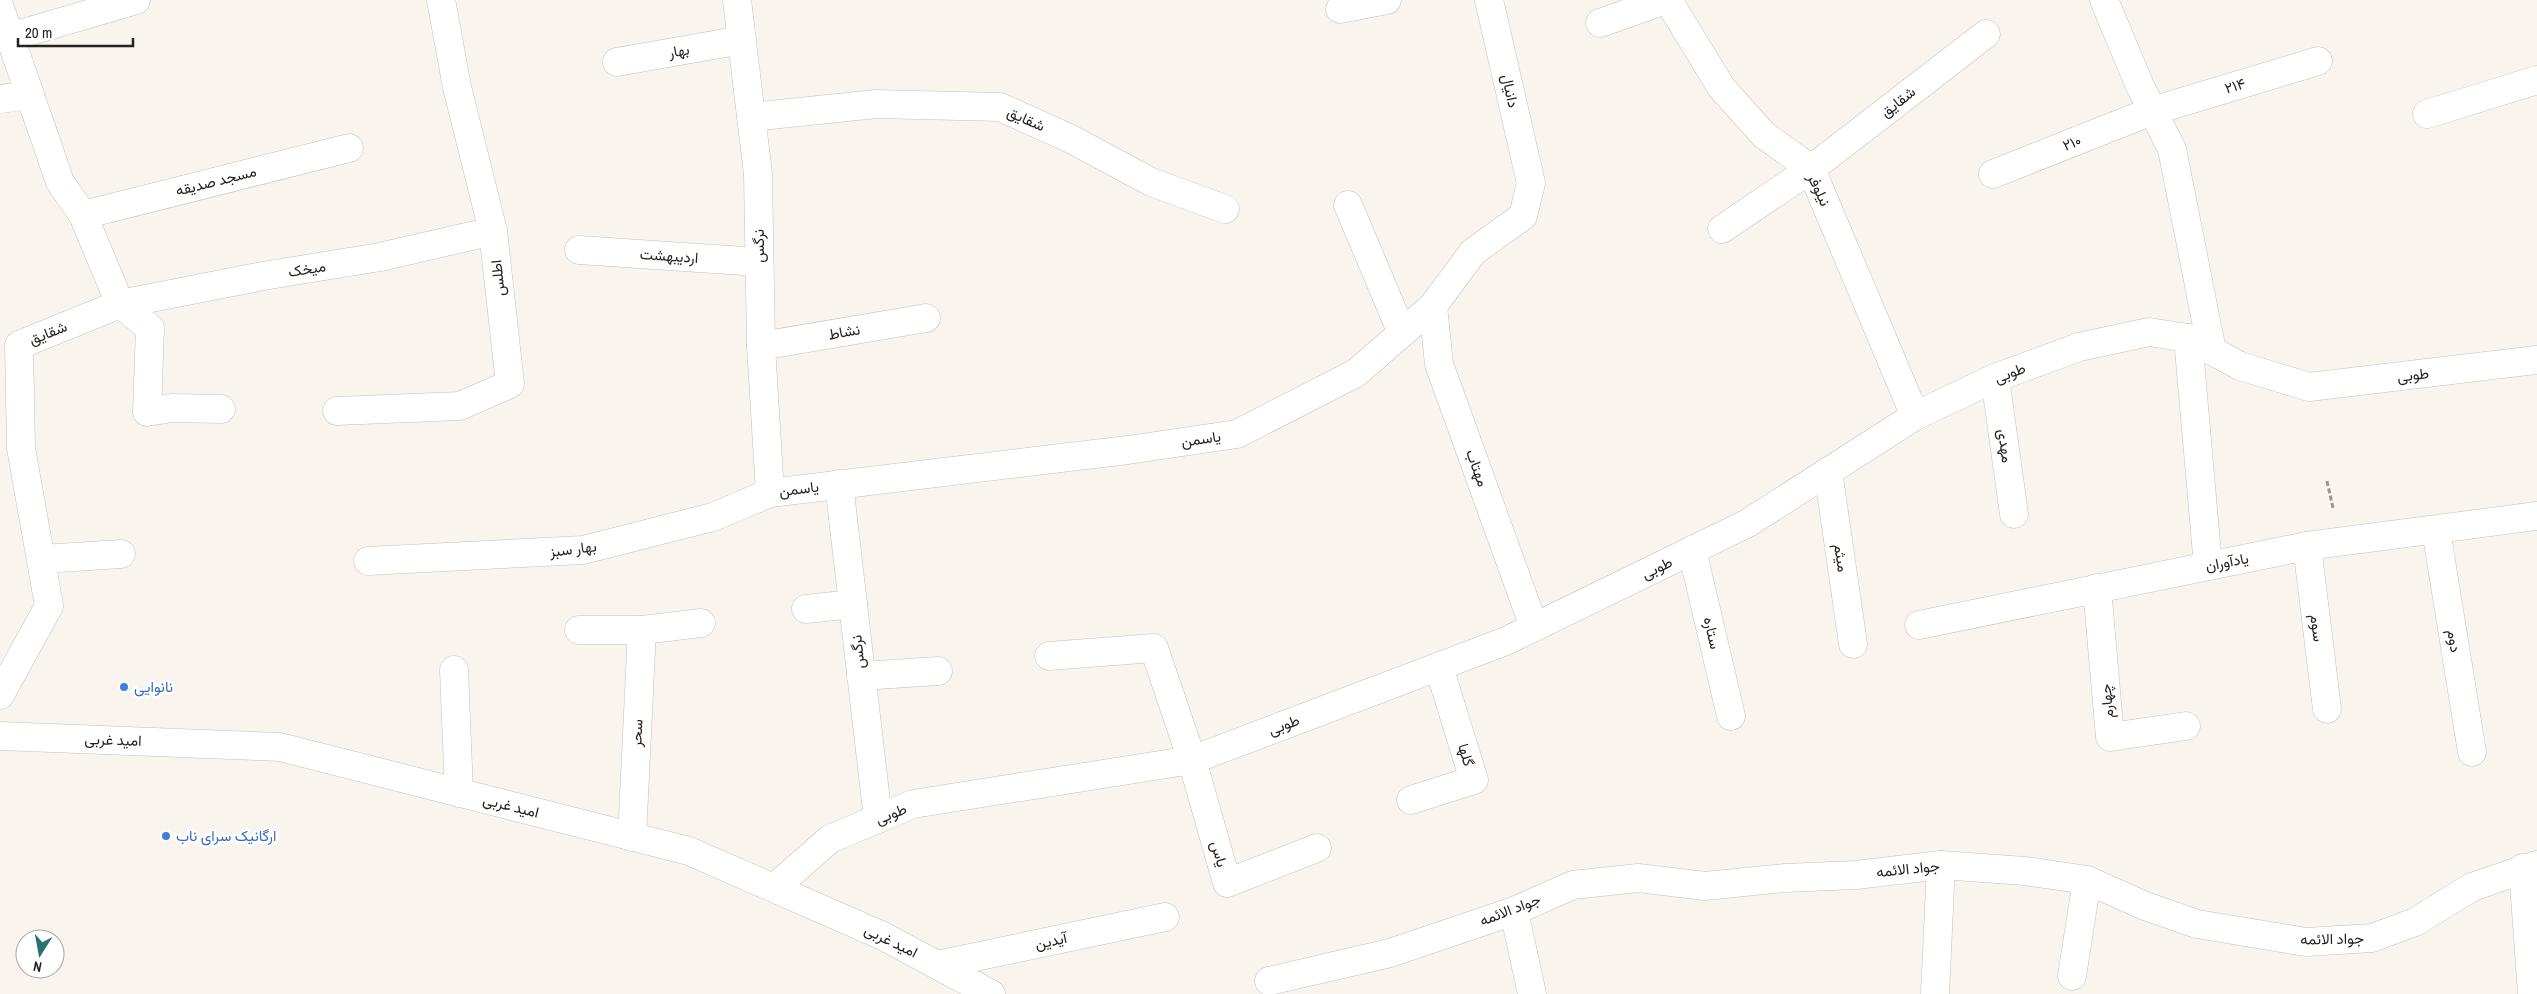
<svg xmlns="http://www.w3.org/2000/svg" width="2537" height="994" viewBox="0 0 2537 994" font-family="'Archivo Narrow',Vazirmatn,sans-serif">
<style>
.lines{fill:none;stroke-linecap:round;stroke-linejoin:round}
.minor-casing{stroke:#c4c0ba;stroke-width:29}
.path{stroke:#9a9692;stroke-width:3;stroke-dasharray:5 2.5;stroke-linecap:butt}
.minor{stroke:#fff;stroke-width:28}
.shop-dot{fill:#3f7fe0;stroke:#fff;stroke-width:2}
.labels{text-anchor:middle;stroke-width:5;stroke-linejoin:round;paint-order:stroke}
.street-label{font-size:15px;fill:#242220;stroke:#fff}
.shop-label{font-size:15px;fill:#366cbe;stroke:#fff;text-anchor:start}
</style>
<rect width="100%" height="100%" fill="#f9f4ee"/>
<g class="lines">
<g class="minor-casing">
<g id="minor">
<path d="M737 0 758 174 761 346 770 493"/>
<path d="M1668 0 1721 87 1764 135 1811 169 1915 416"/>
<path d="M2104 0 2140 86 2172 149 2212 351"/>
<path d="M0 8 60 182 83 215 120 304 19 345 21 448 49 606 0 695"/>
<path d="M1340 9 1387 0"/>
<path d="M1600 23 1665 0"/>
<path d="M10 37 136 0"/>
<path d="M617 62 742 40"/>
<path d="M0 99 30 95"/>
<path d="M2427 114 2537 80"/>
<path d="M751 117 876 104 1000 107 1071 139 1151 182 1225 209"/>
<path d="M1993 174 2152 111 2318 61"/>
<path d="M1348 205 1402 333"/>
<path d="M83 215 349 148"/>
<path d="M1722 229 1811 169 1986 34"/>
<path d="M579 250 759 262"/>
<path d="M120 304 263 276 380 257 493 231"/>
<path d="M120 304 150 328 147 412 172 408 221 409"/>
<path d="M1433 306 1439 364 1534 627"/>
<path d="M2188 338 2208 566"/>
<path d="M761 346 926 318"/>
<path d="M1995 378 2014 514"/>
<path d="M337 411 460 406 510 384 493 231 457 87 441 0"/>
<path d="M1828 471 1853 644"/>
<path d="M839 484 878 819"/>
<path d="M2436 530 2472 752"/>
<path d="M2307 546 2327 709"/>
<path d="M1692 550 1731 716"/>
<path d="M42 559 121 554"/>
<path d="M368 561 583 550 713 517 770 493 1128 450 1237 434 1356 373 1433 306 1473 252 1523 216 1531 183 1489 0"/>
<path d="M2097 588 2110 737 2186 726"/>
<path d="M806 609 853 604"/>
<path d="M1919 625 2307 546 2537 516"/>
<path d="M579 630H642L701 623"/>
<path d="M1049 656 1154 648 1192 760 1227 883 1317 848"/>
<path d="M454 670 459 793"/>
<path d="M861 676 938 671"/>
<path d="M0 736 280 747 689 851 883 936 991 994"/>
<path d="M1411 800 1474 780 1439 667"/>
<path d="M632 837 642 630"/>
<path d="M2523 868 2532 994"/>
<path d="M774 888 830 839 913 804 1192 760 1506 641 1748 523 1915 416 1995 378 2079 347 2149 332 2188 338 2240 366 2309 387 2537 360"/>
<path d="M1514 911 1532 994"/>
<path d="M937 965 1165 917"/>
<path d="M2072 976 2087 880"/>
<path d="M1269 981 1390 953 1514 911 1573 885 1638 878 1705 886 1785 878 1856 875 1941 865 2025 871 2087 880 2145 906 2197 924 2306 942 2372 938 2415 922 2472 887 2537 865"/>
<path d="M1935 994 1941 865"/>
</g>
</g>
<path class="path" d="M2327 481 2333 508"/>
<use href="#minor" class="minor"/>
</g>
<g class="shop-dot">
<circle cx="124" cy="687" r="5"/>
<circle cx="166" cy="836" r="5"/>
</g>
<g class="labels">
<g class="street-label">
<text transform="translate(679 51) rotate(-10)" y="5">بهار</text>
<text transform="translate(2235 86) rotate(-17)" y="5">۲۱۴</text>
<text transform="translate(1510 91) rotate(78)" y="5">دانیال</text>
<text transform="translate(1898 102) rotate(-38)" y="5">شقایق</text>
<text transform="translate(1026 119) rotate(24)" y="5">شقایق</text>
<text transform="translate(2072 143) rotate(-22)" y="5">۲۱۰</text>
<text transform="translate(216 181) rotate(-14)" y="5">مسجد صدیقه</text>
<text transform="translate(1819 190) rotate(65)" y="5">نیلوفر</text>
<text transform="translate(759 246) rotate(-91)" y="5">نرگس</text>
<text transform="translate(669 256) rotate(4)" y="5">اردیبهشت</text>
<text transform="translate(307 269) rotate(-9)" y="5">میخک</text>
<text transform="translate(498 278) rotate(-96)" y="5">اطلس</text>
<text transform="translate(844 332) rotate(-10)" y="5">نشاط</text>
<text transform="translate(48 333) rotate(-22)" y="5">شقایق</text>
<text transform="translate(2010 373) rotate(-21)" y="5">طوبی</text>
<text transform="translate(2413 375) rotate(-7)" y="5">طوبی</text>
<text transform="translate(1201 439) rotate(-8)" y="5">یاسمن</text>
<text transform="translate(2005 446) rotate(82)" y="5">مهدی</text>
<text transform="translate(1477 468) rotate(70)" y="5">مهتاب</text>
<text transform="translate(799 489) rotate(-7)" y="5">یاسمن</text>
<text transform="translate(573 549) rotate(-7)" y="5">بهار سبز</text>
<text transform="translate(1841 558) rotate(82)" y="5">میثم</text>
<text transform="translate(2227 562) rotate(-11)" y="5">یادآوران</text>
<text transform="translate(1657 568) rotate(-26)" y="5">طوبی</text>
<text transform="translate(2317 628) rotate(83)" y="5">سوم</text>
<text transform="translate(1712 633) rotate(77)" y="5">ستاره</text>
<text transform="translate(2454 641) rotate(81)" y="5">دوم</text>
<text transform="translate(858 652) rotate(-96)" y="5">نرگس</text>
<text transform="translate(2107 701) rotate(-95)" y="5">چهارم</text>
<text transform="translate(1284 725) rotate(-21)" y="5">طوبی</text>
<text transform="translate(637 733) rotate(-87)" y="5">سحر</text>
<text transform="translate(113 740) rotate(2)" y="5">امید غربی</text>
<text transform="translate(1466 755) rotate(73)" y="5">گلها</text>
<text transform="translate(511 806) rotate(14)" y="5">امید غربی</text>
<text transform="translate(891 814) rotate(-22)" y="5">طوبی</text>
<text transform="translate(1219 854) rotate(74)" y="5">یاس</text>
<text transform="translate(1908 869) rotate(-6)" y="5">جواد الائمه</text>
<text transform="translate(1510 910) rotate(-21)" y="5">جواد الائمه</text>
<text transform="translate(2332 939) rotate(-1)" y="5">جواد الائمه</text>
<text transform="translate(891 941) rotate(26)" y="5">امید غربی</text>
<text transform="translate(1051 941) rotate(-12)" y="5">آیدین</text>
</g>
<g class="shop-label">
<text x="134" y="692">نانوایی</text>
<text x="176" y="841">ارگانیک سرای ناب</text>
</g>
</g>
<g transform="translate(40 954) rotate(191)"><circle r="24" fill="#ffffff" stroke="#a7a7a6"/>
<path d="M0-4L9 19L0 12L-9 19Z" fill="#29736f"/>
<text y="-8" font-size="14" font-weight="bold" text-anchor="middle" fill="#242220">N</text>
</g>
<path d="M18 38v8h115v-8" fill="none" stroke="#242220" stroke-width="2.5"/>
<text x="25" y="38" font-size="15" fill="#242220" stroke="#ffffff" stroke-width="4" paint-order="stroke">20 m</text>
</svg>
